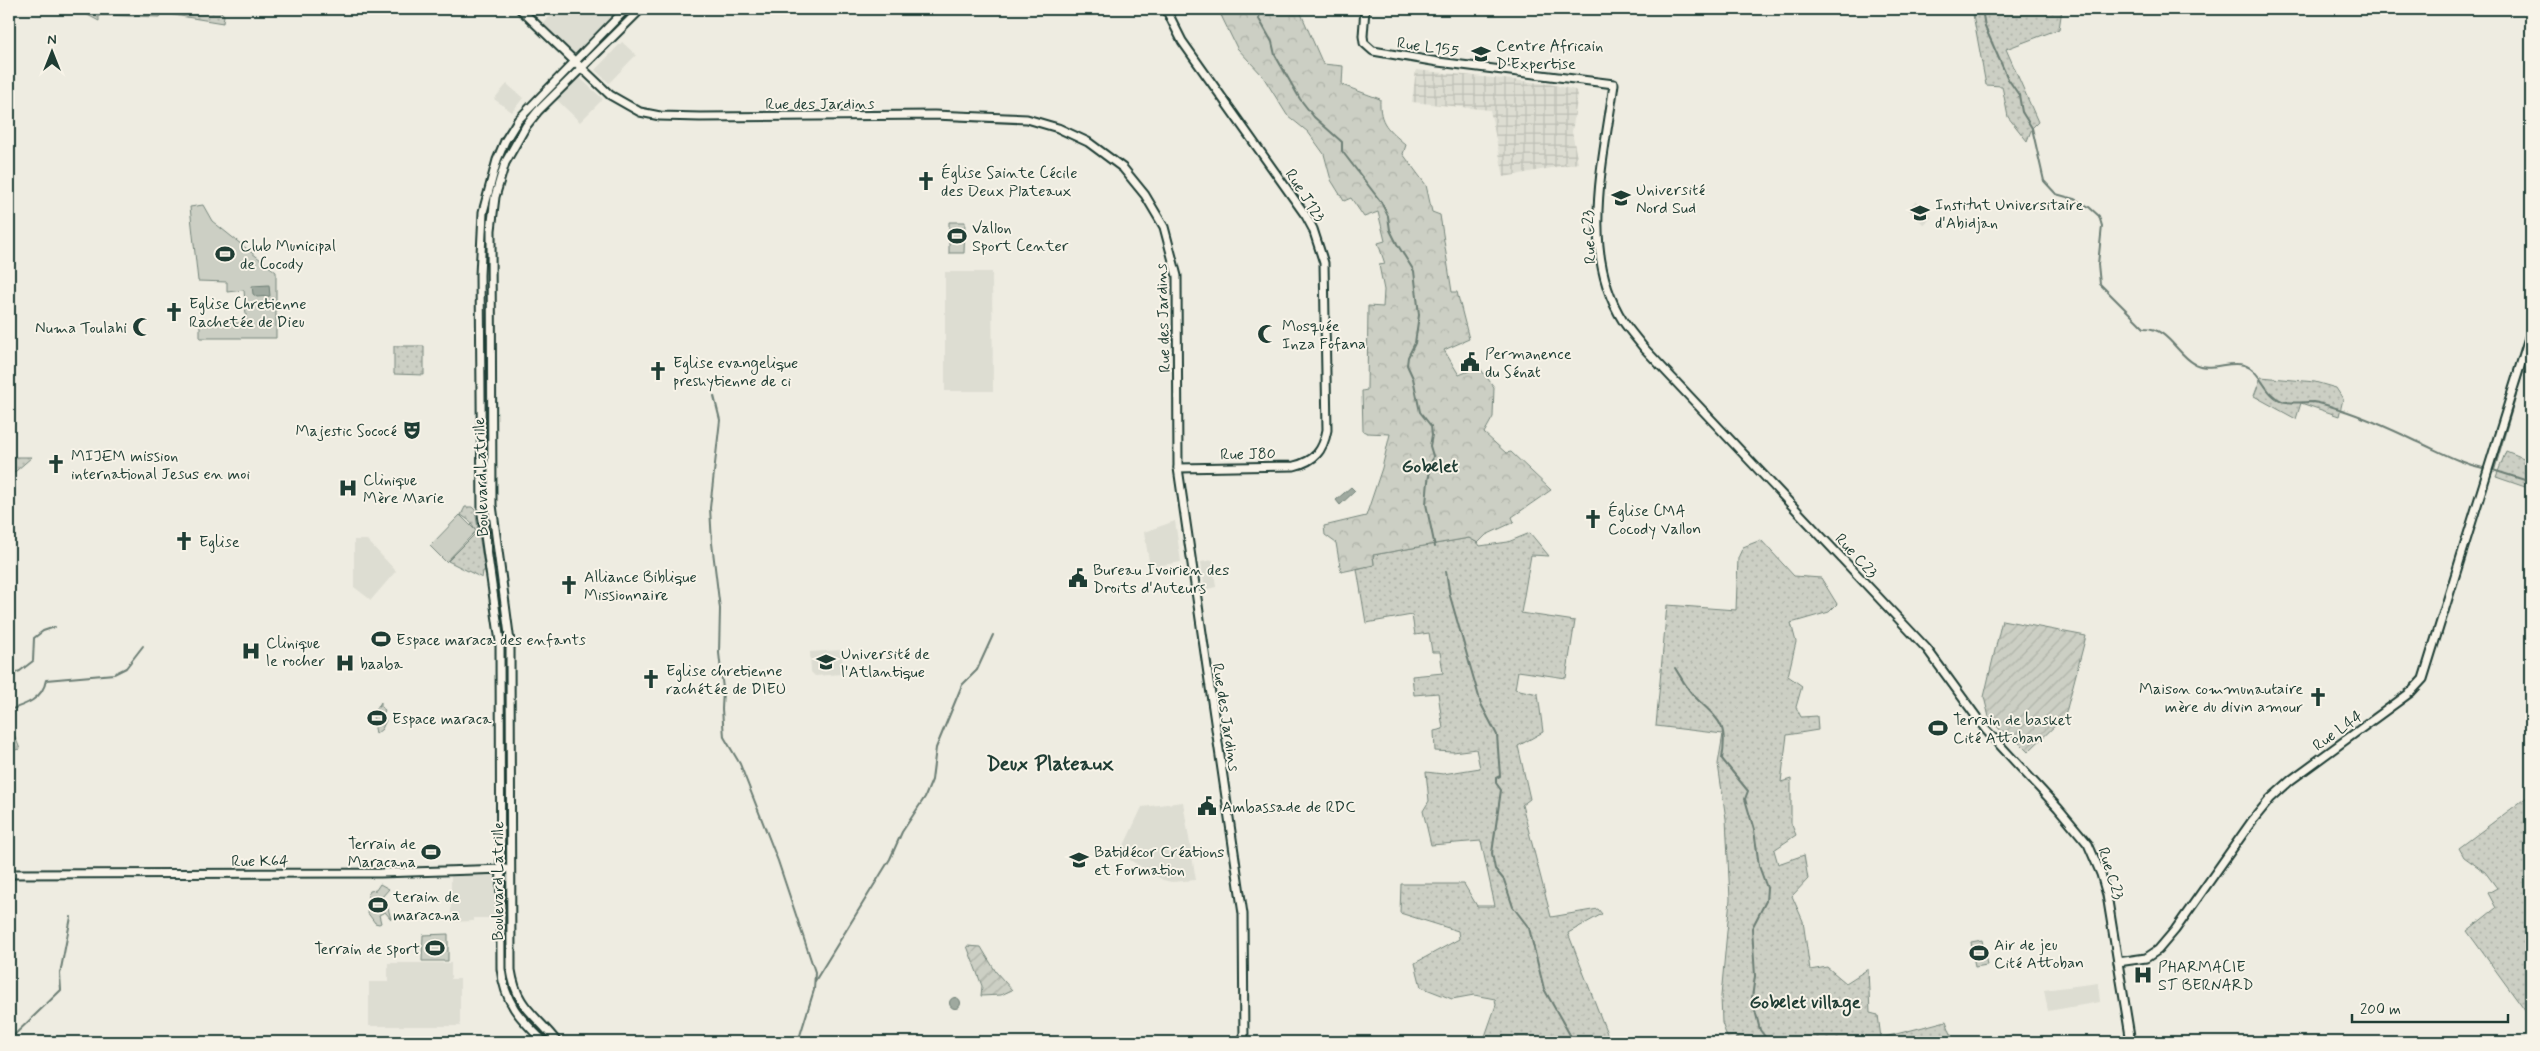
<svg xmlns="http://www.w3.org/2000/svg" width="2540" height="1051" viewBox="0 0 2540 1051" font-family="Mynerve,sans-serif">
<style>
.built{fill:#ddddd2}
.industrial{fill:url(#industrial-grid)}
.grass{fill:url(#grass-dots);stroke:#76867c}
.forest{fill:url(#forest-crowns);stroke:#76867c}
.garden{fill:url(#garden-furrows);stroke:#76867c}
.pitch{fill:#cccfc4;stroke:#76867c}
.water{fill:#9fa99f;stroke:#6c7e74}
.lines{fill:none;stroke-linecap:round;stroke-linejoin:round}
.stream{stroke:#6c7e74;stroke-width:2}
.secondary-casing{stroke:#1f3d34;stroke-width:11}
.secondary{stroke:#f7f3e8;stroke-width:7}
.labels{text-anchor:middle;stroke-width:4;stroke-linejoin:round;paint-order:stroke}
.poi-label{font-size:16px;fill:#1f3d34;stroke:#f7f3e8;text-anchor:start}
.street-label{font-size:16px;fill:#1f3d34;stroke:#f7f3e8}
.neighbourhood-label{font-size:18px;font-weight:bold;fill:#1f3d34;stroke:#f7f3e8}
.district-label{font-size:21px;font-weight:bold;fill:#1f3d34;stroke:#f7f3e8}
</style>
<defs>
<pattern id="industrial-grid" width="8" height="8" patternUnits="userSpaceOnUse" patternTransform="scale(1.25)"><rect width="8" height="8" fill="#ddddd2"/><path d="M0 4h8M4 0v8" fill="none" stroke="#bdbfb5"/></pattern>
<pattern id="grass-dots" width="8" height="8" patternUnits="userSpaceOnUse" patternTransform="scale(1.25)"><rect width="8" height="8" fill="#cccfc4"/><path d="M2 2h.1M6 6h.1" fill="none" stroke="#afb3a9" stroke-width="1.8" stroke-linecap="round"/></pattern>
<pattern id="forest-crowns" width="20" height="18" patternUnits="userSpaceOnUse" patternTransform="scale(1.25)"><rect width="20" height="18" fill="#cccfc4"/><path d="M2 6a3 3 0 1 1 6 0M12 15a3 3 0 1 1 6 0" fill="none" stroke="#afb3a9"/></pattern>
<pattern id="garden-furrows" width="10" height="10" patternUnits="userSpaceOnUse" patternTransform="scale(1.25)"><rect width="10" height="10" fill="#cccfc4"/><path d="M-1 1l2-2M0 10L10 0M9 11l2-2" fill="none" stroke="#afb3a9"/></pattern>
</defs>
<rect width="100%" height="100%" fill="#eeece1"/>
<filter id="ink" filterUnits="userSpaceOnUse"><feTurbulence type="fractalNoise" baseFrequency=".02" numOctaves="2"/><feDisplacementMap in="SourceGraphic" scale="10" xChannelSelector="R" yChannelSelector="G"/><feConvolveMatrix kernelMatrix="1 2 1 2 8 2 1 2 1" color-interpolation-filters="sRGB"/></filter>
<g filter="url(#ink)">
<g class="built">
<path d="M558 9H601L611 18 575 55 542 24Z"/>
<path d="M622 42 636 55 609 83 595 70Z"/>
<path d="M580 78 603 99 580 122 556 99 575 79Z"/>
<path d="M507 84 523 98 512 112 494 99Z"/>
<path d="M1916 201 1932 217 1924 225 1908 209Z"/>
<path d="M945 272H992L993 391H945Z"/>
<path d="M1175 521 1181 562 1150 567 1144 532Z"/>
<path d="M354 540H367L396 571 371 600 354 587Z"/>
<path d="M1213 560 1216 587 1208 589 1204 585 1201 562Z"/>
<path d="M842 650 843 674 815 676 811 672 810 652Z"/>
<path d="M1183 802 1196 880 1172 882 1163 880 1120 854 1142 807Z"/>
<path d="M492 873 497 879V918H474V921L451 922V874Z"/>
<path d="M388 963H451V979H460V1026H369V982H388Z"/>
<path d="M2098 983 2100 1002 2048 1011 2044 990Z"/>
</g>
<path class="industrial" d="M1416 70 1550 84 1575 90 1578 94 1572 132 1578 163 1504 177 1490 110 1412 102Z"/>
<g class="grass">
<path d="M76 9H218L224 15 223 23 162 13 160 17 99 15V21Z"/>
<path d="M1972 9H2062L2059 29 2006 49 2038 122 2032 128 2027 141 2008 117 2002 86 1986 85Z"/>
<path d="M394 346H424V375L394 374Z"/>
<path d="M2261 377 2315 382 2336 388 2343 399 2339 416 2301 403 2296 419 2254 396Z"/>
<path d="M2506 451 2531 461V489L2496 477Z"/>
<path d="M9 457H32L9 477Z"/>
<path d="M465 507H472L475 510 485 571H483L482 578 448 561 477 532 470 521 461 515Z"/>
<path d="M1530 533 1549 556 1531 555 1521 613 1575 621 1566 678 1518 671 1515 689 1538 694 1543 732 1518 746 1530 799 1522 805 1551 917 1598 909 1602 914 1568 933 1608 1036 1616 1042H1483L1496 1005 1495 999 1474 995 1452 999 1421 987 1415 963 1459 939 1458 931 1400 913 1401 884H1464L1477 906H1495L1481 841 1431 845 1423 811 1429 801 1426 772 1443 774 1480 768 1476 749 1453 752 1435 751 1434 731 1443 729 1438 693 1414 695 1412 676 1443 673 1440 652H1432L1429 633 1415 635 1412 615 1366 623 1357 569 1374 564 1373 555 1469 538 1478 543 1480 546 1508 542Z"/>
<path d="M1761 540 1794 576 1821 578 1837 604 1829 612 1791 623 1796 642 1788 676 1802 686 1796 707 1801 717 1817 716 1818 730 1787 735 1781 782 1791 779V823L1796 835 1774 850 1778 864 1804 855 1808 879 1792 896 1803 921 1810 970 1827 967 1846 983 1868 969 1870 1013 1878 1015 1881 1038 1946 1021 1954 1042H1737L1735 1036 1727 1037 1722 1023 1721 996 1730 899 1726 819 1718 764 1723 734 1656 726 1667 605 1736 610 1738 558 1743 547Z"/>
<path d="M9 722 20 749 9 751Z"/>
<path d="M2531 794V1019L2467 931 2496 908 2488 893 2497 888 2485 872 2464 857 2459 848Z"/>
</g>
<path class="forest" d="M1218 9H1299L1323 64 1343 66 1342 85 1380 99C1379 124 1388 129 1406 145L1403 154 1426 185 1432 212 1440 215 1452 292H1457L1469 339 1444 350 1459 375 1479 367 1494 387 1493 417 1484 433 1506 453 1511 452 1551 490 1512 517 1514 522 1486 535 1478 543 1469 538 1373 555 1374 565 1341 572 1336 543 1325 535 1324 526 1366 516 1382 468 1390 434 1367 433 1363 431 1362 391 1367 390 1368 306 1383 307 1384 290 1379 265 1385 264 1378 243 1385 241 1378 212 1364 217 1351 198 1344 201 1331 180 1324 154 1308 132 1287 115 1262 75 1237 48Z"/>
<g class="garden">
<path d="M2002 620 2086 636 2065 716 2028 752 2008 732 2001 731 1989 717 1984 697Z"/>
<path d="M967 946 981 947 996 972 1012 990 1001 995 981 996 982 986Z"/>
</g>
<g class="pitch">
<path d="M203 205 212 221 276 272V338H200V323H241L246 315 244 290 227 292V282L198 281 190 207Z"/>
<path d="M949 222H965L964 253H949Z"/>
<path d="M460 515 476 531 446 562 430 546Z"/>
<path d="M381 702V707L385 710 381 719 386 720 382 729 376 734 373 716Z"/>
<path d="M438 847 439 855 423 856V848Z"/>
<path d="M380 884 389 889 382 897 384 903 387 904 391 919 385 912 379 915 381 923 379 924 375 923 367 912C370 905 365 899 370 891L376 890Z"/>
<path d="M448 934V961H422L423 935Z"/>
<path d="M1982 940 1987 965 1975 967 1971 942Z"/>
</g>
<g class="water">
<path d="M269 285 270 296 257 297 253 294 252 286Z"/>
<path d="M1351 487 1355 491 1340 505 1336 500Z"/>
<circle cx="955" cy="1003" r="5.5"/>
</g>
<g class="lines">
<g class="stream">
<path d="M1260 9 1259 19 1272 42 1275 55 1300 99 1314 117 1342 142V151L1381 202 1388 216 1390 230 1397 244 1414 271 1419 315 1415 343 1408 357 1407 365 1413 378 1420 412 1431 426 1432 435 1430 446 1433 456 1428 481 1426 504 1435 547"/>
<path d="M1982 9 1985 27 2008 79 2019 95 2022 112 2032 128 2044 181 2056 194 2074 199 2089 207 2099 216 2102 226 2098 264 2100 284 2144 328C2169 328 2176 354 2195 364 2211 372 2229 360 2244 365 2262 371 2264 395 2282 401 2291 404 2303 402 2313 402 2322 403 2333 407 2342 410 2367 418 2393 430 2416 441 2439 451 2459 463 2483 468"/>
<path d="M2519 384 2531 347"/>
<path d="M714 396 720 420 710 508 712 543 720 609 719 653 723 689 722 709 724 737 740 764 778 861 815 972 814 990 798 1042"/>
<path d="M2493 470 2531 482"/>
<path d="M2494 470 2516 395"/>
<path d="M9 474 10 468"/>
<path d="M1446 571 1450 596 1481 704 1497 735 1500 776 1496 778V783L1501 790 1492 853 1495 869 1504 880 1513 907 1529 928 1544 989 1574 1042"/>
<path d="M1675 668C1682 679 1688 691 1697 699 1720 721 1728 725 1722 759L1748 791 1745 799 1754 830 1759 866 1767 888 1766 901 1752 928 1755 976 1752 998 1760 1030 1769 1042"/>
<path d="M9 675 20 671 33 661 34 638 43 631 55 627"/>
<path d="M9 710C25 705 43 699 46 680L114 674 126 668 143 646"/>
<path d="M815 981 890 859 902 832 925 797 932 780 936 748 962 685 977 670 993 635"/>
<path d="M9 1040 61 990 60 974 71 917"/>
</g>
<g class="secondary-casing">
<g id="secondary">
<path d="M520 9 610 95 640 112 660 116 700 117 934 115 1027 119 1058 128 1088 142 1123 168 1145 195 1164 227 1177 276 1178 468 1243 914 1244 1042"/>
<path d="M1166 9 1182 41 1306 216 1313 229 1324 263 1327 430C1323 451 1315 461 1294 466L1178 468"/>
<path d="M1365 9 1363 36 1364 43 1373 51 1438 62 1614 84C1604 159 1579 252 1623 321 1629 330 1637 339 1644 348L1927 649 1986 730 2058 808 2088 844 2101 874 2107 895 2131 1042"/>
<path d="M9 874 380 873 505 869"/>
<path d="M2118 962 2146 958 2158 950 2175 930 2252 821 2270 799 2291 780 2411 692 2423 679 2531 331"/>
<path d="M544 1042C520 1018 505 1004 501 969L500 642 482 514 480 275 483 212 497 160 505 141 518 120 626 9"/>
<path d="M557 1042C536 1014 517 1009 511 970L510 642 492 505 491 230 495 197 505 163 526 126 538 111 641 9"/>
</g>
</g>
<use href="#secondary" class="secondary"/>
</g>
</g>
<defs>
<g id="university-bare" transform="scale(1.5)"><path d="M0-5L7-2L0 1L-7-2ZM-4 1L0 2.5L4 1V4Q0 6-4 4Z" fill="#1f3d34" stroke="#f7f3e8" stroke-width="2.5" paint-order="stroke"/></g>
<g id="church-bare" transform="scale(1.5)"><path d="M-1.2-6h2.4v3.5h3.3v2.4h-3.3V6h-2.4V-.1h-3.3v-2.4h3.3Z" fill="#1f3d34" stroke="#f7f3e8" stroke-width="2.5" paint-order="stroke"/></g>
<g id="stadium-bare" transform="scale(1.5)"><path d="M0-5a6.5 5 0 1 0 0 10a6.5 5 0 1 0 0-10ZM-3.5-1.8h7v3.6h-7Z" fill="#1f3d34" stroke="#f7f3e8" stroke-width="2.5" paint-order="stroke"/></g>
<g id="mosque-bare" transform="scale(1.5)"><path d="M3.5-4.9A6 6 0 1 0 3.5 4.9A5 5 0 1 1 3.5-4.9Z" fill="#1f3d34" stroke="#f7f3e8" stroke-width="2.5" paint-order="stroke"/></g>
<g id="civic-bare" transform="scale(1.5)"><path d="M-.6-6.5H3V-4.5H.6V-3L4-1V1h2V6H-6V1h2V-1L-.6-3ZM-1.2 2.5V6h2.4V2.5Z" fill="#1f3d34" stroke="#f7f3e8" stroke-width="2.5" paint-order="stroke"/></g>
<g id="theatre-bare" transform="scale(1.5)"><path d="M-5-5.5Q0-4 5-5.5V0Q5 5 0 6Q-5 5-5 0ZM-3.3-2.5H-1v1.5H-3.3ZM1-2.5H3.3v1.5H1ZM-2.8 1Q0 5.5 2.8 1Z" fill="#1f3d34" stroke="#f7f3e8" stroke-width="2.5" paint-order="stroke"/></g>
<g id="hospital-bare" transform="scale(1.5)"><path d="M-5-5h3v3.5h4V-5h3V5h-3V1.5h-4V5h-3Z" fill="#1f3d34" stroke="#f7f3e8" stroke-width="2.5" paint-order="stroke"/></g>
</defs>
<g fill-rule="evenodd">
<use href="#university-bare" x="1481" y="54"/>
<use href="#church-bare" x="926" y="181"/>
<use href="#university-bare" x="1621" y="198"/>
<use href="#university-bare" x="1920" y="213"/>
<use href="#stadium-bare" x="957" y="236"/>
<use href="#stadium-bare" x="225" y="254"/>
<use href="#church-bare" x="174" y="312"/>
<use href="#mosque-bare" x="142" y="327"/>
<use href="#mosque-bare" x="1267" y="334"/>
<use href="#civic-bare" x="1470" y="362"/>
<use href="#church-bare" x="658" y="371"/>
<use href="#theatre-bare" x="412" y="430"/>
<use href="#church-bare" x="56" y="464"/>
<use href="#hospital-bare" x="348" y="488"/>
<use href="#church-bare" x="1593" y="519"/>
<use href="#church-bare" x="184" y="541"/>
<use href="#civic-bare" x="1078" y="578"/>
<use href="#church-bare" x="569" y="585"/>
<use href="#stadium-bare" x="381" y="639"/>
<use href="#hospital-bare" x="251" y="651"/>
<use href="#university-bare" x="826" y="662"/>
<use href="#hospital-bare" x="345" y="663"/>
<use href="#church-bare" x="651" y="679"/>
<use href="#church-bare" x="2318" y="697"/>
<use href="#stadium-bare" x="377" y="718"/>
<use href="#stadium-bare" x="1938" y="728"/>
<use href="#civic-bare" x="1207" y="806"/>
<use href="#stadium-bare" x="431" y="852"/>
<use href="#university-bare" x="1079" y="860"/>
<use href="#stadium-bare" x="378" y="905"/>
<use href="#stadium-bare" x="435" y="948"/>
<use href="#stadium-bare" x="1979" y="953"/>
<use href="#hospital-bare" x="2143" y="975"/>
</g>
<g class="labels">
<g class="poi-label">
<text x="1496" y="51">Centre Africain<tspan x="1496" dy="18">D'Expertise</tspan></text>
<text x="941" y="178">Église Sainte Cécile<tspan x="941" dy="18">des Deux Plateaux</tspan></text>
<text x="1636" y="195">Université<tspan x="1636" dy="18">Nord Sud</tspan></text>
<text x="1935" y="210">Institut Universitaire<tspan x="1935" dy="18">d'Abidjan</tspan></text>
<text x="972" y="233">Vallon<tspan x="972" dy="18">Sport Center</tspan></text>
<text x="240" y="251">Club Municipal<tspan x="240" dy="18">de Cocody</tspan></text>
<text x="189" y="309">Eglise Chretienne<tspan x="189" dy="18">Rachetée de Dieu</tspan></text>
<text x="1282" y="331">Mosquée<tspan x="1282" dy="18">Inza Fofana</tspan></text>
<text x="127" y="333" text-anchor="end">Numa Toulahi</text>
<text x="1485" y="359">Permanence<tspan x="1485" dy="18">du Sénat</tspan></text>
<text x="673" y="368">Eglise evangelique<tspan x="673" dy="18">preshytienne de ci</tspan></text>
<text x="397" y="436" text-anchor="end">Majestic Sococé</text>
<text x="71" y="461">MIJEM mission<tspan x="71" dy="18">international Jesus en moi</tspan></text>
<text x="363" y="485">Clinique<tspan x="363" dy="18">Mère Marie</tspan></text>
<text x="1608" y="516">Église CMA<tspan x="1608" dy="18">Cocody Vallon</tspan></text>
<text x="199" y="547">Eglise</text>
<text x="1093" y="575">Bureau Ivoirien des<tspan x="1093" dy="18">Droits d'Auteurs</tspan></text>
<text x="584" y="582">Alliance Biblique<tspan x="584" dy="18">Missionnaire</tspan></text>
<text x="396" y="645">Espace maraca des enfants</text>
<text x="266" y="648">Clinique<tspan x="266" dy="18">le rocher</tspan></text>
<text x="841" y="659">Université de<tspan x="841" dy="18">l'Atlantique</tspan></text>
<text x="360" y="669">baaba</text>
<text x="666" y="676">Eglise chretienne<tspan x="666" dy="18">rachétée de DIEU</tspan></text>
<text x="2303" y="694" text-anchor="end">Maison communautaire<tspan x="2303" dy="18">mère du divin amour</tspan></text>
<text x="392" y="724">Espace maraca</text>
<text x="1953" y="725">Terrain de basket<tspan x="1953" dy="18">Cité Attoban</tspan></text>
<text x="1222" y="812">Ambassade de RDC</text>
<text x="416" y="849" text-anchor="end">Terrain de<tspan x="416" dy="18">Maracana</tspan></text>
<text x="1094" y="857">Batidécor Créations<tspan x="1094" dy="18">et Formation</tspan></text>
<text x="393" y="902">terain de<tspan x="393" dy="18">maracana</tspan></text>
<text x="1994" y="950">Air de jeu<tspan x="1994" dy="18">Cité Attoban</tspan></text>
<text x="420" y="954" text-anchor="end">Terrain de sport</text>
<text x="2158" y="972">PHARMACIE<tspan x="2158" dy="18">ST BERNARD</tspan></text>
</g>
<g class="street-label">
<text transform="translate(1428 46) rotate(8)" y="6">Rue L155</text>
<text x="820" y="109">Rue des Jardins</text>
<text transform="translate(1306 195) rotate(57)" y="6">Rue J123</text>
<text transform="translate(1588 237) rotate(-93)" y="6">Rue C23</text>
<text transform="translate(1162 318) rotate(-92)" y="6">Rue des Jardins</text>
<text transform="translate(1248 453) rotate(-1)" y="6">Rue J80</text>
<text transform="translate(480 477) rotate(-92)" y="6">Boulevard Latrille</text>
<text transform="translate(1857 555) rotate(47)" y="6">Rue C23</text>
<text transform="translate(1227 717) rotate(81)" y="6">Rue des Jardins</text>
<text transform="translate(2337 730) rotate(-36)" y="6">Rue L44</text>
<text x="260" y="866">Rue K64</text>
<text transform="translate(2112 873) rotate(72)" y="6">Rue C23</text>
<text transform="translate(497 881) rotate(-90)" y="6">Boulevard Latrille</text>
</g>
<g class="neighbourhood-label">
<text x="1430" y="472">Gobelet</text>
<text x="1805" y="1008">Gobelet village</text>
</g>
<g class="district-label">
<text x="1050" y="770">Deux Plateaux</text>
</g>
</g>
<rect width="2540" height="1051" fill="none" stroke="#f7f3e8" stroke-width="30"/>
<rect x="15" y="15" width="2510" height="1021" fill="none" stroke="#1f3d34" stroke-width="2" filter="url(#ink)"/>
<g transform="translate(52 52)" stroke="#f7f3e8" stroke-width="4" paint-order="stroke">
<path d="M0-4L9 19L0 12L-9 19Z" fill="#1f3d34"/>
<text y="-8" font-size="14" font-weight="bold" text-anchor="middle" fill="#1f3d34">N</text>
</g>
<path d="M2352 1014v8h156v-8" fill="none" stroke="#1f3d34" stroke-width="2.5"/>
<text x="2360" y="1014" font-size="15" fill="#1f3d34" stroke="#f7f3e8" stroke-width="4" paint-order="stroke">200 m</text>
</svg>
